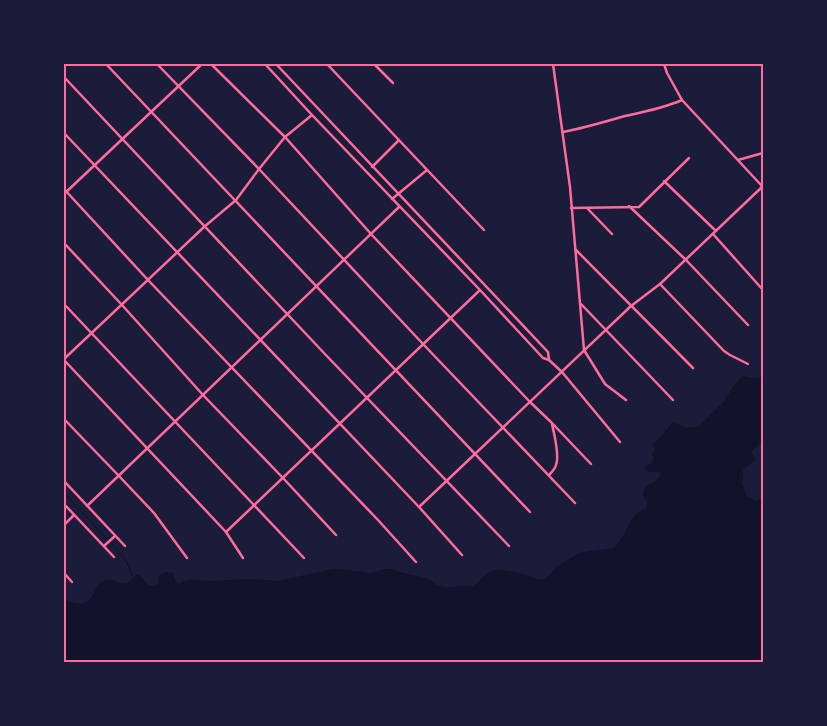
<svg xmlns="http://www.w3.org/2000/svg" width="827" height="726" viewBox="0 0 827 726" font-family="'Source Serif 4',serif">
<style>
.water{fill:#12122b}
.lines{fill:none;stroke-linecap:round;stroke-linejoin:round}
.stream{stroke:#12122b;stroke-width:1}
.minor{stroke:#ff6b9d;stroke-width:2.5}
.tertiary{stroke:#ff6b9d;stroke-width:2.5}
.neatline{fill:none;stroke:#ff6b9d;stroke-width:2}
</style>
<rect width="100%" height="100%" fill="#1b1b3a"/>
<path class="water" d="M763 375V442H761L751 452 756 459 743 470 742 484 747 496 755 501 763 499V662H64V600C102 613 87 585 106 580 113 579 119 583 126 584 140 572 137 571 148 585L155 586 158 584V578L161 574 167 572 172 573 178 584 187 580H190L213 581 250 579 278 581 328 570 336 569 371 573 385 569H392L403 573 423 577 438 585 445 587 473 586C480 582 484 574 491 571 498 569 516 572 523 574 531 576 536 581 546 579L557 566 577 554 590 551 614 548C617 544 621 540 623 536 627 529 629 521 635 515 638 512 645 510 647 506 649 500 641 497 643 492 646 483 660 483 661 473L659 472H649L644 469 646 466 651 464 654 458 652 454 655 451 652 445 662 435 672 423 674 422 687 428 698 427 724 401 735 384 740 378 744 376 758 379Z"/>
<g class="lines">
<path class="stream" d="M64 493 120 553 127 563 133 577"/>
<g class="minor">
<path d="M106 64 530 512"/>
<path d="M157 64 259 169 423 344 575 503"/>
<path d="M211 64 285 137 371 234 530 402 551 422 591 464"/>
<path d="M327 64 484 230"/>
<path d="M374 64 393 83"/>
<path d="M553 64 570 187 584 350 605 384 626 400"/>
<path d="M64 77 323 352 509 546"/>
<path d="M563 132C584 128 604 122 625 116 644 112 664 108 682 100"/>
<path d="M64 133 419 507 462 555"/>
<path d="M738 160 763 153"/>
<path d="M372 167 399 140"/>
<path d="M664 181 716 231"/>
<path d="M64 189 148 280 378 520 416 562"/>
<path d="M64 194 202 64"/>
<path d="M392 199 427 170"/>
<path d="M629 206 686 260 748 325"/>
<path d="M571 208 639 207 689 158"/>
<path d="M587 208 612 234"/>
<path d="M713 234 763 290"/>
<path d="M64 243 122 305 203 395 283 478 336 535"/>
<path d="M576 250 693 368"/>
<path d="M660 284 724 351 730 355 748 364"/>
<path d="M64 304 304 558"/>
<path d="M581 304 673 400"/>
<path d="M64 359 204 227 236 200 259 169 285 137 312 115"/>
<path d="M64 360 226 532 243 558"/>
<path d="M562 372 620 442"/>
<path d="M64 419 119 476 154 513 187 558"/>
<path d="M549 475C552 472 555 469 556 465 560 455 554 434 552 424"/>
<path d="M64 481 125 546"/>
<path d="M64 504 114 557"/>
<path d="M87 506 399 207"/>
<path d="M419 507 631 306 660 284 762 187 761 185 682 100 667 73 664 64"/>
<path d="M64 525 74 515"/>
<path d="M226 532 480 290"/>
<path d="M104 546 115 536"/>
<path d="M64 573 72 582"/>
</g>
<g class="tertiary">
<path d="M265 64 312 115 480 290 543 358 549 360 562 372"/>
<path d="M276 64 548 352 549 360"/>
</g>
</g>
<rect width="827" height="726" fill="none" stroke="#1b1b3a" stroke-width="130"/>
<rect x="65" y="65" width="697" height="596" class="neatline"/>
</svg>
